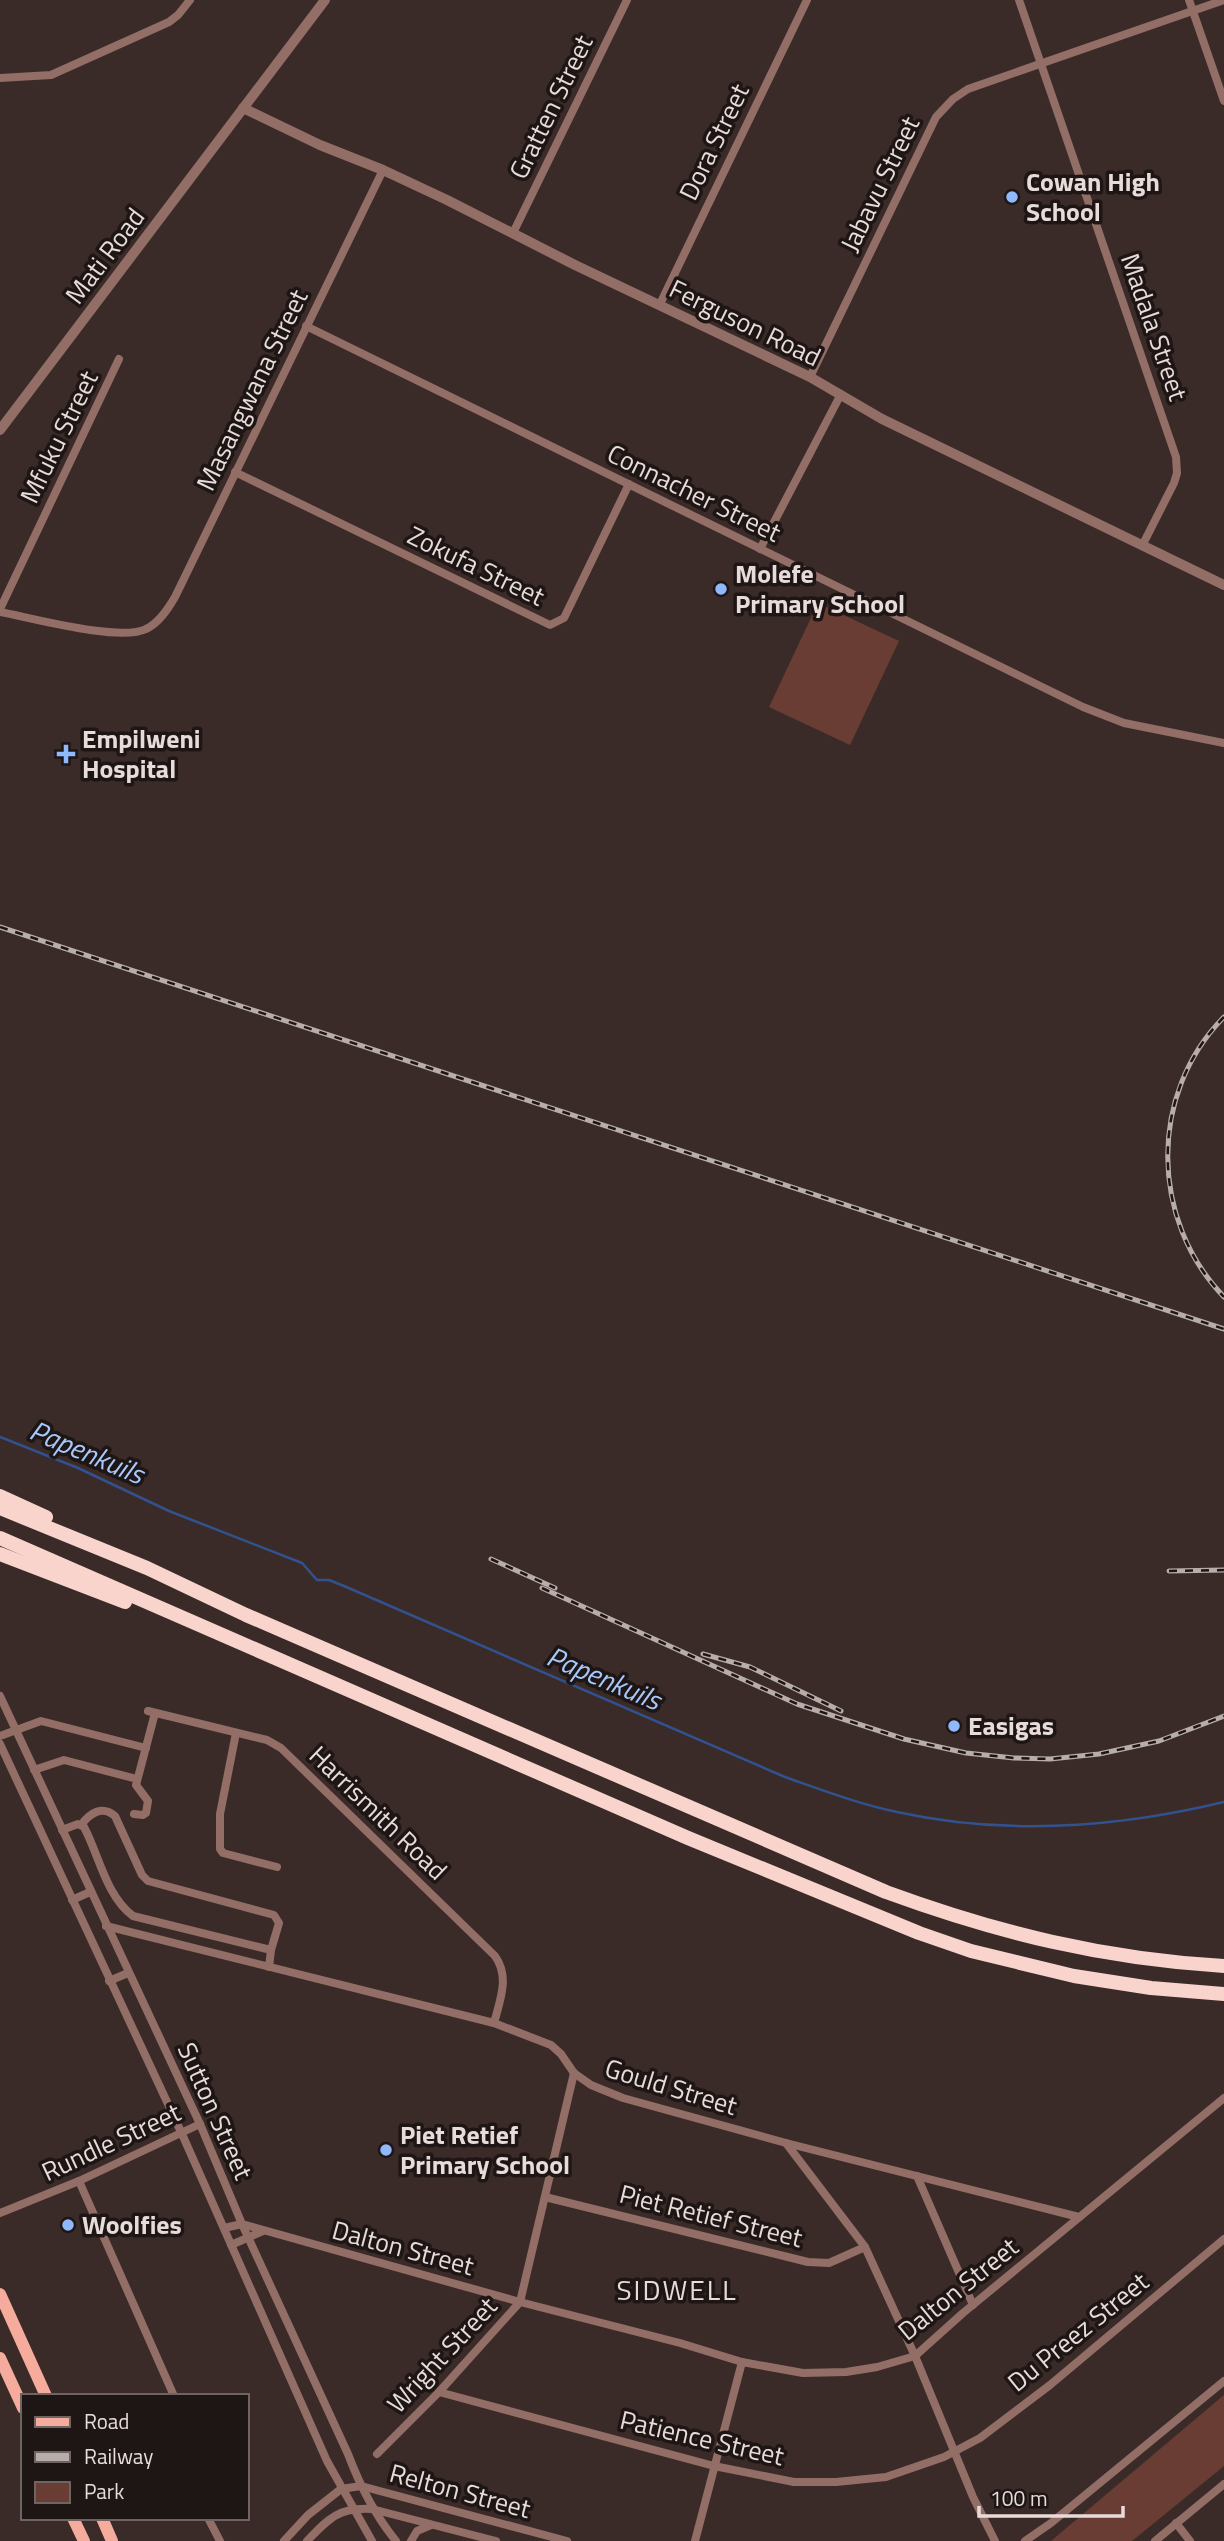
<svg xmlns="http://www.w3.org/2000/svg" width="1224" height="2541" viewBox="0 0 1224 2541" font-family="'Titillium Web',sans-serif">
<style>
.green{fill:#693d34}
.lines{fill:none;stroke-linecap:round;stroke-linejoin:round}
.stream{stroke:#31528e;stroke-width:2.5}
.minor{stroke:#926e66;stroke-width:8}
.tertiary{stroke:#926e66;stroke-width:10}
.primary{stroke:#f5ac9c;stroke-width:12}
.motorway{stroke:#f8d4cc;stroke-width:14}
.rail-casing{stroke:#b9adab;stroke-width:5}
.rail{stroke:#1d1614;stroke-width:2.5;stroke-dasharray:8;stroke-linecap:butt}
.poi-dot{fill:#90b8fd;stroke:#1d1614;stroke-width:2.5}
.labels{text-anchor:middle;stroke-width:7;stroke-linejoin:round;paint-order:stroke}
.street-label{font-size:26px;fill:#e7dcda;stroke:#1d1614}
.poi-label{font-size:26px;font-weight:bold;fill:#e7dcda;stroke:#1d1614;text-anchor:start}
.water-label{font-size:28px;font-style:italic;fill:#a8c7fb;stroke:#1d1614}
.neighbourhood-label{font-size:28px;letter-spacing:2px;fill:#e7dcda;stroke:#1d1614}
</style>
<rect width="100%" height="100%" fill="#3b2b28"/>
<g class="green">
<path d="M818 603 899 641 850 745 769 707Z"/>
<path d="M1224 2395V2466L1132 2541H1051Z"/>
</g>
<g class="lines">
<path class="stream" d="M0 1437 78 1468 169 1511 302 1563 317 1580H329L344 1586 785 1777C822 1790 859 1804 897 1812 1006 1836 1116 1828 1224 1802"/>
<g class="minor">
<path d="M1019 0 1176 457 1177 473 1174 483 1142 546"/>
<path d="M1189 0 1224 101"/>
<path d="M0 78 51 75 169 22 178 15 190 0"/>
<path d="M513 233 627 0"/>
<path d="M660 304 807 0"/>
<path d="M306 326 1083 707 1124 723 1224 743"/>
<path d="M810 377 936 117 953 99 968 89 1224 0"/>
<path d="M235 472 550 625 564 618 629 484"/>
<path d="M760 549 841 394"/>
<path d="M0 609 119 359"/>
<path d="M0 612C32 618 120 642 146 629 159 623 168 609 175 597L383 170"/>
<path d="M0 1696 200 2124 242 2224 348 2454C360 2486 374 2514 396 2541"/>
<path d="M148 1711 267 1740 281 1748 495 1956C510 1977 500 2000 494 2023"/>
<path d="M236 1733 220 1814V1849L223 1853 277 1867"/>
<path d="M0 1736 41 1721 146 1748"/>
<path d="M0 1744 182 2134 327 2461 372 2541"/>
<path d="M34 1770 64 1760 137 1779"/>
<path d="M134 1814 143 1815 146 1813 148 1801 136 1785 155 1713"/>
<path d="M81 1825C90 1813 102 1805 115 1816L142 1875 148 1881 274 1915 279 1923 271 1950 269 1967"/>
<path d="M62 1830 78 1824 84 1827C99 1855 106 1896 133 1916L271 1950"/>
<path d="M72 1900 90 1892"/>
<path d="M106 1926 494 2023 551 2045 561 2054 574 2073 591 2085 623 2098 786 2143 1079 2217"/>
<path d="M109 1981 128 1973"/>
<path d="M786 2143 865 2247 915 2356 973 2497 995 2541"/>
<path d="M917 2176 973 2305"/>
<path d="M79 2181 174 2396"/>
<path d="M545 2197 808 2262 829 2263 865 2247"/>
<path d="M0 2213 79 2181 200 2124"/>
<path d="M224 2228 242 2224 520 2302 680 2343 742 2362 803 2373 846 2372 877 2367 915 2356 963 2313 1224 2098"/>
<path d="M231 2245 263 2231"/>
<path d="M439 2392 714 2466 794 2482H836L886 2477 944 2457 980 2438 1050 2385 1224 2239"/>
<path d="M377 2454 439 2392 520 2302 574 2073"/>
<path d="M208 2518 220 2541"/>
<path d="M1176 2523 1190 2541"/>
<path d="M284 2541 308 2515 341 2489 361 2486 567 2541"/>
<path d="M307 2541C329 2518 339 2507 372 2509L496 2541"/>
<path d="M411 2541 417 2531 431 2525"/>
<path d="M695 2541 742 2362"/>
<path d="M1025 2541 1051 2523 1224 2381"/>
<path d="M1155 2541 1224 2484"/>
</g>
<g class="tertiary">
<path d="M243 108 320 145 383 170 447 200 575 265 810 377 882 419 1224 585"/>
<path d="M0 430 325 0"/>
</g>
<g class="primary">
<path d="M0 2294 46 2396"/>
<path d="M0 2358 23 2408"/>
<path d="M73 2518 84 2541"/>
<path d="M102 2518 112 2541"/>
</g>
<g class="motorway">
<path d="M0 1496 46 1517"/>
<path d="M0 1508 147 1568 246 1615 886 1892C998 1933 1104 1959 1224 1966"/>
<path d="M0 1538 688 1838 919 1933 971 1951 1074 1976 1151 1988 1224 1994"/>
<path d="M0 1554 125 1602"/>
</g>
<g class="rail-casing">
<g id="rail">
<path d="M0 927 1224 1329"/>
<path d="M1224 1017C1148 1094 1150 1220 1224 1297"/>
<path d="M491 1559 555 1588"/>
<path d="M1169 1571 1224 1570"/>
<path d="M542 1588 797 1704 904 1739 966 1753 1014 1758 1050 1759 1099 1754 1159 1741 1224 1716"/>
<path d="M703 1654 750 1667 841 1711"/>
</g>
</g>
<use href="#rail" class="rail"/>
</g>
<g class="poi-dot">
<circle cx="1012" cy="197" r="7"/>
<circle cx="721" cy="589" r="7"/>
<path d="M62.5 743.5h7v7h7v7h-7v7h-7v-7h-7v-7h7z"/>
<circle cx="954" cy="1726" r="7"/>
<circle cx="386" cy="2150" r="7"/>
<circle cx="68" cy="2225" r="7"/>
</g>
<g class="labels">
<g class="street-label">
<text transform="translate(551 107) rotate(-64)" y="9">Gratten Street</text>
<text transform="translate(714 142) rotate(-64)" y="9">Dora Street</text>
<text transform="translate(880 184) rotate(-64)" y="9">Jabavu Street</text>
<text transform="translate(105 256) rotate(-53)" y="9">Mati Road</text>
<text transform="translate(745 323) rotate(26)" y="9">Ferguson Road</text>
<text transform="translate(1154 327) rotate(71)" y="9">Madala Street</text>
<text transform="translate(252 390) rotate(-64)" y="9">Masangwana Street</text>
<text transform="translate(59 437) rotate(-64)" y="9">Mfuku Street</text>
<text transform="translate(694 493) rotate(26)" y="9">Connacher Street</text>
<text transform="translate(476 566) rotate(26)" y="9">Zokufa Street</text>
<text transform="translate(378 1813) rotate(44)" y="9">Harrismith Road</text>
<text transform="translate(671 2087) rotate(17)" y="9">Gould Street</text>
<text transform="translate(215 2111) rotate(66)" y="9">Sutton Street</text>
<text transform="translate(111 2142) rotate(-25)" y="9">Rundle Street</text>
<text transform="translate(711 2216) rotate(14)" y="9">Piet Retief Street</text>
<text transform="translate(403 2248) rotate(15)" y="9">Dalton Street</text>
<text transform="translate(958 2289) rotate(-39)" y="9">Dalton Street</text>
<text transform="translate(1078 2332) rotate(-39)" y="9">Du Preez Street</text>
<text transform="translate(442 2355) rotate(-47)" y="9">Wright Street</text>
<text transform="translate(702 2438) rotate(13)" y="9">Patience Street</text>
<text transform="translate(460 2491) rotate(15)" y="9">Relton Street</text>
</g>
<g class="poi-label">
<text x="1026" y="191">Cowan High<tspan x="1026" dy="30">School</tspan></text>
<text x="735" y="583">Molefe<tspan x="735" dy="30">Primary School</tspan></text>
<text x="82" y="748">Empilweni<tspan x="82" dy="30">Hospital</tspan></text>
<text x="968" y="1735">Easigas</text>
<text x="400" y="2144">Piet Retief<tspan x="400" dy="30">Primary School</tspan></text>
<text x="82" y="2234">Woolfies</text>
</g>
<g class="water-label">
<text transform="translate(87 1452) rotate(23)" y="10">Papenkuils</text>
<text transform="translate(604 1678) rotate(23)" y="10">Papenkuils</text>
</g>
<g class="neighbourhood-label">
<text x="677" y="2300">SIDWELL</text>
</g>
</g>
<rect x="21" y="2394" width="228" height="126" fill="#1d1614" stroke="#6e6563" stroke-width="2"/>
<rect x="35" y="2417" width="35" height="10" fill="#f5ac9c" stroke="#6e6563" stroke-width="2"/>
<text x="84" y="2429" font-size="21" fill="#e7dcda">Road</text>
<rect x="35" y="2452" width="35" height="10" fill="#b9adab" stroke="#6e6563" stroke-width="2"/>
<text x="84" y="2464" font-size="21" fill="#e7dcda">Railway</text>
<rect x="35" y="2482" width="35" height="21" fill="#693d34" stroke="#6e6563" stroke-width="2"/>
<text x="84" y="2499" font-size="21" fill="#e7dcda">Park</text>
<path d="M979 2506v10h144v-10" fill="none" stroke="#e7dcda" stroke-width="3.5"/>
<text x="990" y="2506" font-size="21" fill="#e7dcda" stroke="#1d1614" stroke-width="5" paint-order="stroke">100 m</text>
</svg>
